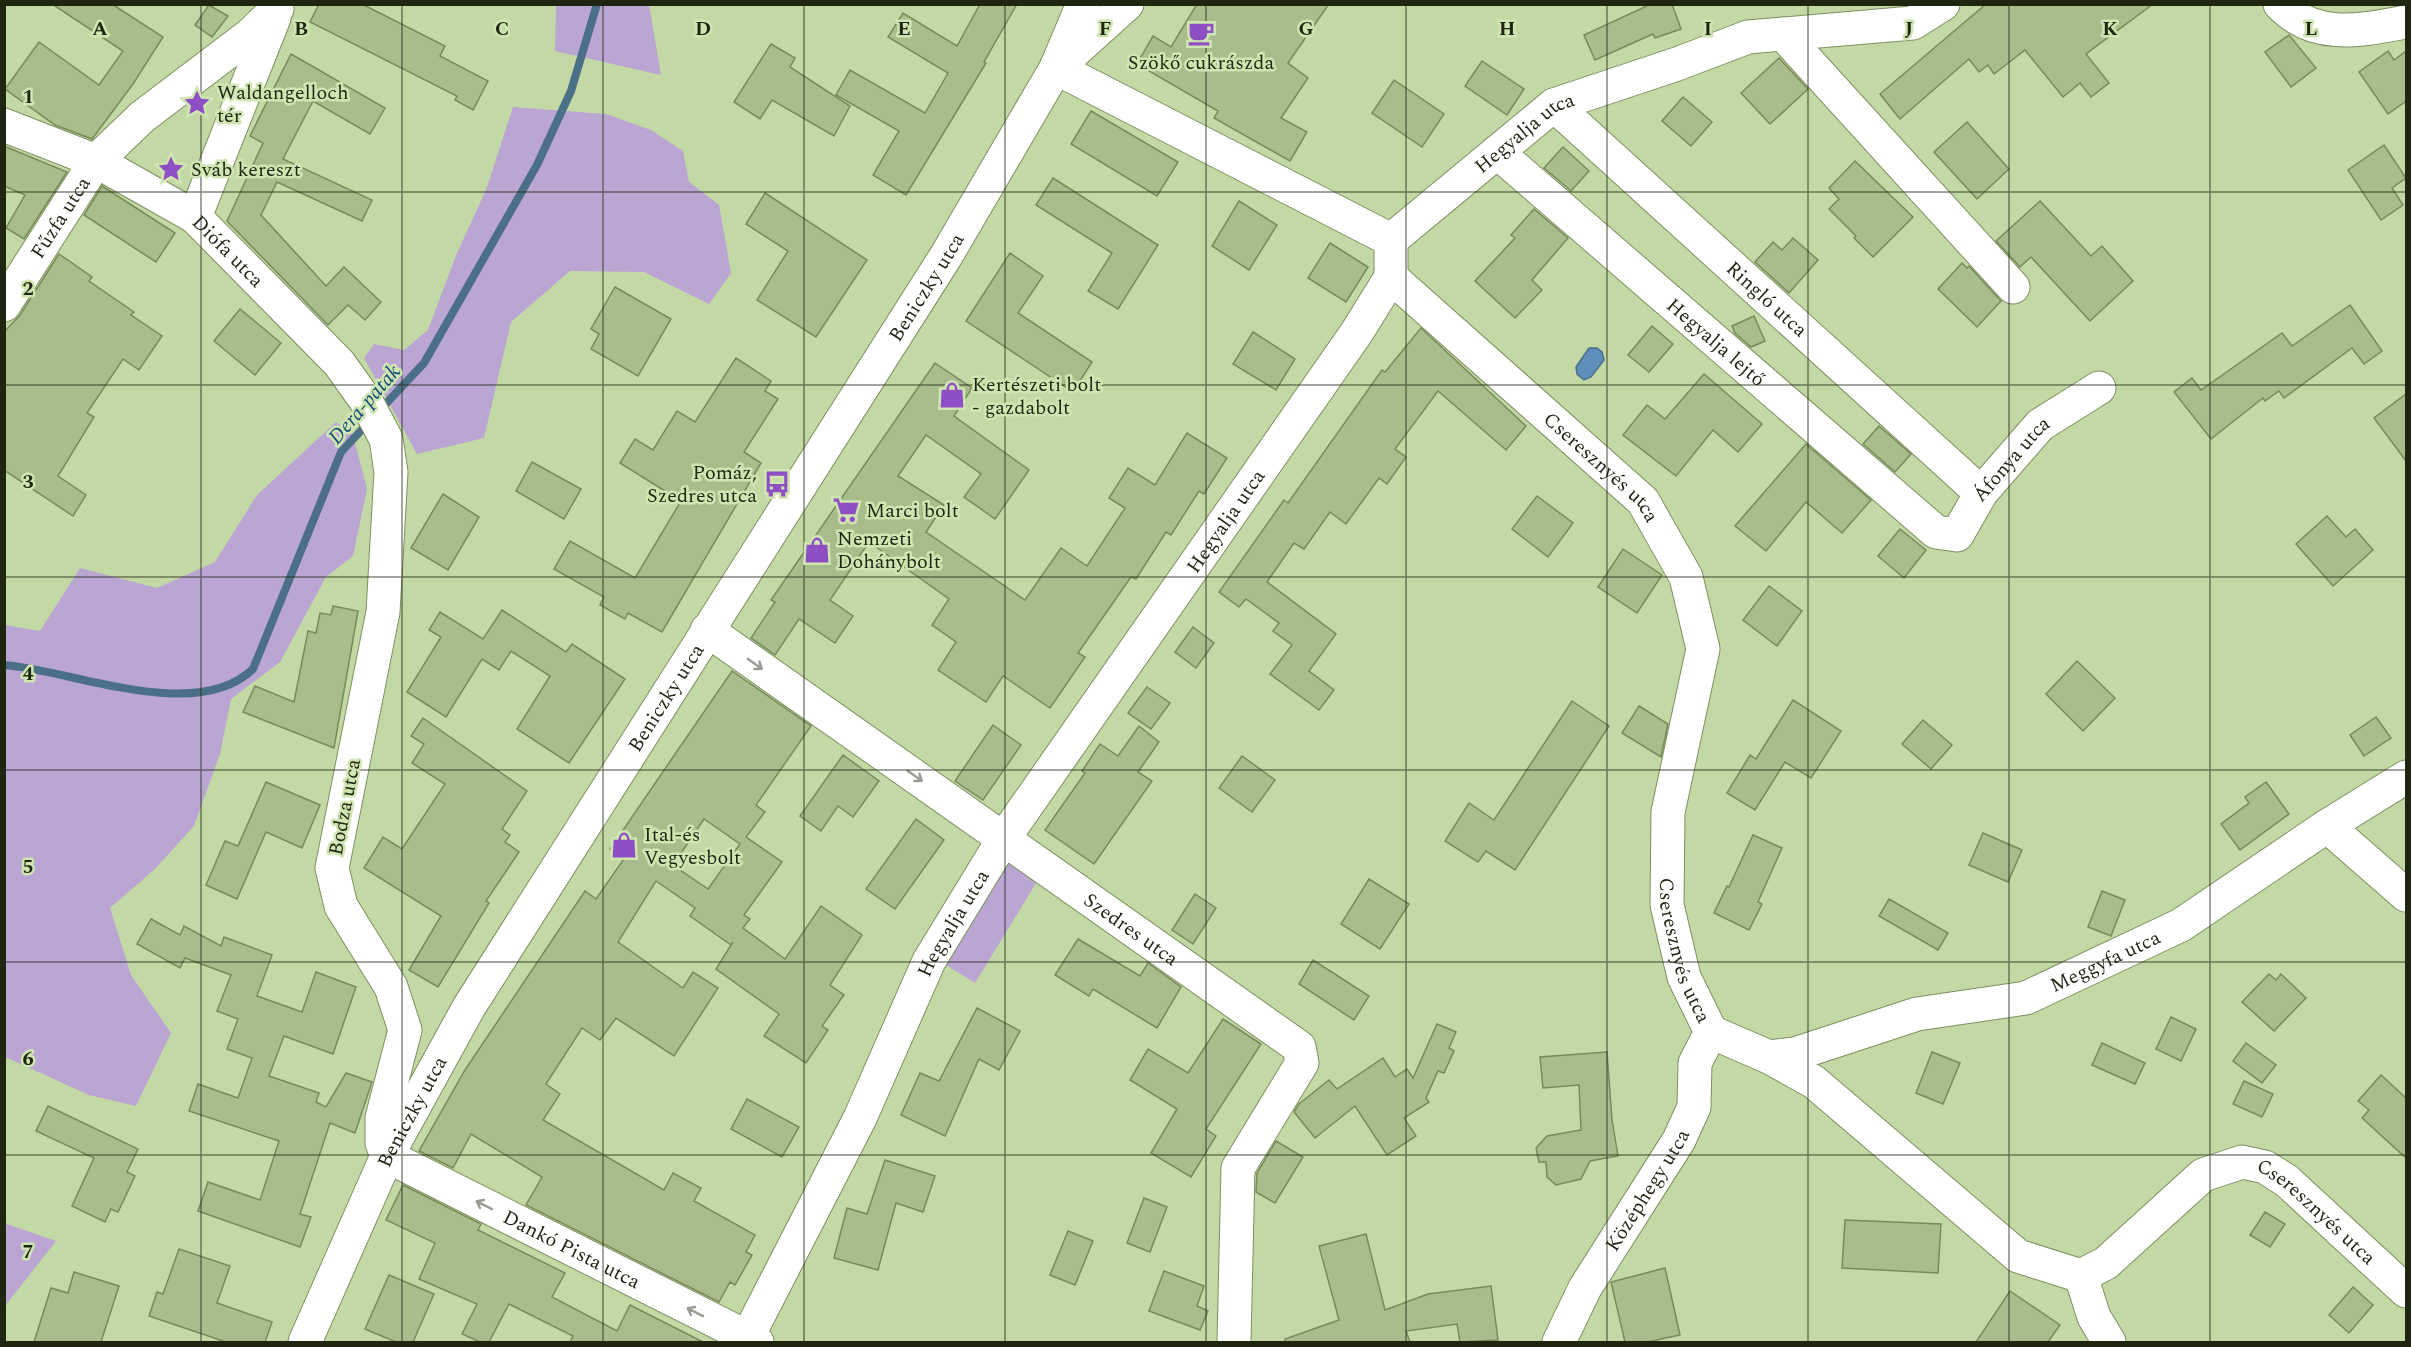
<svg xmlns="http://www.w3.org/2000/svg" width="2411" height="1347" viewBox="0 0 2411 1347" font-family="Spectral,serif">
<style>
.green{fill:#bba5d3}
.water{fill:#5e8eb9;stroke:#4b6f87;stroke-width:1.5}
.lines{fill:none;stroke-linecap:round;stroke-linejoin:round}
.stream{stroke:#4b6f87;stroke-width:8}
.building{fill:#a8bd8b;stroke:#778b5a;stroke-width:1.5;fill-rule:evenodd}
.minor-casing{stroke:#7d9160;stroke-width:35}
.major-casing{stroke:#7d9160;stroke-width:35}
.minor{stroke:#fff;stroke-width:33}
.major{stroke:#fff;stroke-width:33}
.oneway{stroke:#9a9d94}
.grid{fill:none;stroke:#1e2612;stroke-width:1.5;stroke-opacity:0.55}
.labels{text-anchor:middle;stroke-width:5;stroke-linejoin:round;paint-order:stroke}
.poi-label{font-size:20px;fill:#1e2612;stroke:#d0e6b2;text-anchor:start}
.street-label{font-size:20px;fill:#1e2612;stroke:#d0e6b2}
.water-label{font-size:21px;font-style:italic;fill:#144b75;stroke:#d0e6b2}
.grid-label{font-size:20px;text-anchor:middle;font-weight:bold;fill:#1e2612;stroke:#d0e6b2;stroke-width:5;stroke-linejoin:round;paint-order:stroke}
</style>
<rect width="100%" height="100%" fill="#c3d9a5"/>
<g class="green">
<path d="M556 5H649L661 75 555 51Z"/>
<path d="M513 107 606 114 651 130 683 151 689 182 719 205 731 273 709 304 644 272 570 271 511 322 484 438 417 454 364 358 374 344 404 350 428 330 457 253 486 190Z"/>
<path d="M336 422 353 435 367 489 353 556 326 577 280 662 231 699 220 754 194 826 155 869 110 908 131 975 171 1033 136 1106 89 1095 5 1057V625L40 631 80 568 157 588 215 562 257 495Z"/>
<path d="M1004 849 1041 875 975 983 938 960Z"/>
<path d="M4 1223 56 1241 5 1306 4 1305Z"/>
</g>
<path class="water" d="M1589 348H1597L1602 352 1604 360 1591 377 1584 380 1577 374 1576 367Z"/>
<g class="lines">
<g class="stream">
<path d="M380 410 424 363 537 165 571 91 597 4"/>
<path d="M4 665C72 670 196 724 253 669L341 452 369 422"/>
</g>
</g>
<g class="building">
<path d="M52 4H112L163 37 133 84 92 139 55 125 5 89 39 42 99 85 123 51Z"/>
<path d="M319 4H362L445 46 440 56 488 81 473 110 455 100 457 96 310 22Z"/>
<path d="M980 4H1017L984 62 986 63 906 195 873 175 899 131 836 95 850 70 925 113 948 73 888 37 903 13 957 46Z"/>
<path d="M1197 4H1329L1288 63 1308 78 1281 118 1307 132 1290 161 1214 118 1218 111 1137 64 1153 36 1171 47Z"/>
<path d="M1651 4H1672L1681 29 1655 38 1653 34 1595 60 1584 35Z"/>
<path d="M1986 4H2153L2086 54 2109 83 2091 97 2080 83 2063 97 2025 50 1994 74 1988 65 1979 72 1969 59 1900 119 1880 94Z"/>
<path d="M209 5 228 16 212 37 195 25Z"/>
<path d="M2289 35 2316 68 2291 87 2265 52Z"/>
<path d="M771 44 795 58 790 67 850 106 834 136 772 100 760 119 734 102Z"/>
<path d="M2388 51 2394 60 2406 51V101L2388 114 2359 72Z"/>
<path d="M291 54 385 108 370 134 313 101 283 159 372 200 362 221 277 182 261 215 326 286 344 267 381 302 365 320 348 305 328 325 227 221 263 143 250 136Z"/>
<path d="M1779 58 1808 89 1770 124 1741 93Z"/>
<path d="M1482 61 1524 89 1507 115 1465 86Z"/>
<path d="M1394 80 1444 114 1422 147 1372 113Z"/>
<path d="M1683 97 1712 122 1691 146 1662 121Z"/>
<path d="M1091 111 1178 162 1157 196 1071 144Z"/>
<path d="M1967 122 2009 169 1977 199 1934 152Z"/>
<path d="M2384 145 2406 178 2392 188 2403 205 2381 220 2348 170Z"/>
<path d="M4 146 67 172 24 239 6 228 25 195 4 186Z"/>
<path d="M1563 147 1589 171 1571 191 1544 168Z"/>
<path d="M1855 161 1913 217 1873 257 1854 238 1856 236 1829 209 1839 199 1829 188Z"/>
<path d="M1053 178 1158 245 1118 309 1088 291 1112 253 1036 205Z"/>
<path d="M102 186 175 233 156 262 84 215Z"/>
<path d="M765 193 867 260 816 337 757 300 788 251 746 224Z"/>
<path d="M1239 201 1277 225 1249 270 1212 246Z"/>
<path d="M2040 201 2091 256 2102 246 2133 281 2090 321 2031 257 2020 267 1996 241Z"/>
<path d="M1534 209 1568 238 1532 280 1542 290 1515 318 1475 281 1515 238 1511 235Z"/>
<path d="M1793 238 1818 260 1789 293 1755 262 1773 242 1782 250Z"/>
<path d="M1330 243 1368 267 1346 302 1308 278Z"/>
<path d="M1010 253 1043 276 1018 313 1092 362 1073 392 966 321Z"/>
<path d="M59 254 92 277 89 281 134 312 131 315 162 336 139 370 123 359 87 413 94 417 58 476 86 495 73 516 4 470V332L20 315Z"/>
<path d="M1962 263 1967 268 1969 266 2001 301 1977 327 1938 289Z"/>
<path d="M615 287 671 319 638 376 591 349 599 334 591 329Z"/>
<path d="M2350 305 2382 351 2364 364 2352 348 2284 398 2279 391 2265 401 2263 398 2211 439 2174 392 2192 378 2201 390 2282 333 2292 346Z"/>
<path d="M240 309 281 343 255 375 214 341Z"/>
<path d="M1754 316 1765 341 1751 347 1735 333 1732 326Z"/>
<path d="M1652 326 1673 344 1649 372 1628 355Z"/>
<path d="M1421 328 1526 426 1506 450 1438 391 1395 449 1406 457 1387 484 1379 478 1346 524 1330 512 1304 549 1294 543 1267 582 1336 634 1309 671 1334 690 1319 710 1270 674 1292 645 1273 631 1279 623 1246 599 1239 607 1219 592 1284 500 1288 503 1382 370 1385 372Z"/>
<path d="M1253 332 1295 359 1276 390 1233 364Z"/>
<path d="M736 358 771 381 765 391 778 399 744 452 761 463 662 632 628 613 625 619 600 605 604 597 554 569 570 541 635 578 681 501 620 463 635 439 653 450 677 411 695 422Z"/>
<path d="M935 363 972 388 954 416 1029 470 995 519 964 497 981 474 926 435 898 476 944 505 926 532 1025 600 1061 548 1087 566 1125 508 1109 498 1128 468 1155 485 1187 433 1227 458 1204 494 1199 491 1171 535 1166 532 1136 579 1131 577 1078 653 1085 657 1050 708 1003 676 986 702 938 670 956 642 932 625 949 599 869 542 830 600 853 616 835 643 799 619 775 655 751 638 775 602 771 600Z"/>
<path d="M1704 374 1762 424 1738 452 1713 430 1676 476 1623 435 1647 405 1665 419Z"/>
<path d="M2406 394V461L2374 418Z"/>
<path d="M1879 426 1911 454 1895 472 1863 444Z"/>
<path d="M1806 444 1871 500 1842 533 1806 502 1766 551 1735 526Z"/>
<path d="M532 462 581 489 564 519 516 491Z"/>
<path d="M443 494 479 517 448 570 411 548Z"/>
<path d="M1537 496 1573 523 1548 557 1512 529Z"/>
<path d="M2327 516 2346 537 2355 529 2373 550 2333 586 2296 544Z"/>
<path d="M1900 529 1926 550 1904 578 1878 556Z"/>
<path d="M1623 549 1662 575 1637 613 1598 587Z"/>
<path d="M1769 586 1802 611 1777 646 1743 620Z"/>
<path d="M333 606 358 611 334 748 243 712 255 686 294 702 308 631 316 633 320 613 331 615Z"/>
<path d="M502 610 566 652 572 644 625 679 569 763 517 729 550 676 511 651 499 670 482 659 446 717 407 692 441 637 429 630 440 612 483 639Z"/>
<path d="M1193 627 1214 643 1196 668 1175 652Z"/>
<path d="M2077 661 2115 698 2083 731 2046 694Z"/>
<path d="M732 671 811 726 756 805 765 812 746 837 782 862 744 915 750 919 743 928 785 959 821 906 862 935 830 985 844 995 822 1026 828 1030 806 1063 764 1036 779 1014 716 969 733 942 731 945 690 916 695 908 656 881 618 942 683 988 693 972 718 988 674 1056 616 1018 600 1040 582 1028 546 1084 560 1094 543 1120 664 1190 673 1173 701 1188 694 1201 755 1235 746 1252 752 1255 735 1285 730 1282 719 1302 526 1205 542 1177 471 1134 453 1168 419 1151 465 1070 585 891 596 899 624 859 610 849ZM704 819 740 844 708 889 673 865Z"/>
<path d="M1147 687 1170 703 1151 729 1128 713Z"/>
<path d="M1793 700 1841 731 1811 778 1785 762 1755 810 1727 793 1750 755 1756 759Z"/>
<path d="M1572 701 1609 726 1515 870 1486 851 1478 862 1445 841 1469 803 1494 820Z"/>
<path d="M1639 706 1668 724 1661 757 1622 733Z"/>
<path d="M2376 717 2391 738 2364 756 2350 735Z"/>
<path d="M423 718 527 791 502 829 510 835 505 842 519 852 486 901 489 903 438 987 409 970 441 916 364 868 383 837 402 849 445 784 412 763 424 744 411 736Z"/>
<path d="M1923 720 1952 745 1931 769 1902 744Z"/>
<path d="M993 725 1021 745 983 800 955 781Z"/>
<path d="M1139 726 1159 742 1138 772 1152 781 1094 864 1045 830 1085 773 1082 771 1100 744 1118 756Z"/>
<path d="M843 755 879 781 853 817 838 806 821 831 800 816Z"/>
<path d="M1242 756 1275 780 1252 812 1219 788Z"/>
<path d="M266 782 320 805 302 848 266 832 237 899 206 885 225 841 238 846Z"/>
<path d="M2266 782 2289 814 2240 850 2221 824 2249 803 2245 797Z"/>
<path d="M916 819 944 840 895 909 866 889Z"/>
<path d="M1983 833 2022 850 2008 882 1969 865Z"/>
<path d="M1753 835 1782 848 1758 902 1762 904 1749 930 1714 913 1727 886 1729 887Z"/>
<path d="M1369 879 1409 904 1380 949 1341 924Z"/>
<path d="M2102 891 2125 900 2111 936 2088 927Z"/>
<path d="M1195 894 1216 908 1193 944 1172 930Z"/>
<path d="M1889 899 1948 933 1938 950 1879 916Z"/>
<path d="M151 919 180 935 184 926 221 946 224 937 272 955 257 996 302 1012 316 972 356 987 333 1054 284 1036 269 1076 319 1093 316 1102 326 1107 346 1073 372 1082 355 1133 330 1123 300 1214 311 1217 300 1247 198 1211 208 1182 260 1200 279 1141 189 1111 198 1084 238 1098 252 1058 227 1049 238 1019 217 1011 231 975 185 958 180 968 137 944Z"/>
<path d="M1078 939 1140 976 1148 963 1181 987 1157 1028 1093 989 1089 996 1055 975Z"/>
<path d="M1313 960 1369 996 1354 1020 1299 984Z"/>
<path d="M2269 974 2276 980 2281 974 2306 998 2274 1031 2242 1002Z"/>
<path d="M977 1008 1020 1031 999 1070 979 1059 945 1136 901 1115 920 1073 939 1081Z"/>
<path d="M2171 1017 2196 1029 2181 1061 2156 1049Z"/>
<path d="M1223 1019 1261 1044 1206 1129 1216 1136 1191 1177 1151 1153 1177 1109 1130 1080 1148 1049 1188 1073Z"/>
<path d="M1437 1024 1456 1032 1449 1048 1454 1051 1444 1073 1438 1071 1426 1098 1429 1102 1404 1118 1416 1136 1387 1155 1355 1106 1315 1138 1294 1112 1299 1104 1329 1080 1337 1089 1383 1058 1395 1077 1407 1069 1413 1078Z"/>
<path d="M2102 1043 2145 1063 2135 1084 2092 1065Z"/>
<path d="M2246 1043 2276 1065 2262 1083 2233 1061Z"/>
<path d="M1607 1052 1612 1120 1618 1156 1590 1161 1581 1179 1556 1185 1547 1177 1546 1162H1539L1536 1148 1547 1136 1581 1130 1579 1085 1543 1088 1540 1057Z"/>
<path d="M1932 1052 1960 1063 1943 1104 1916 1093Z"/>
<path d="M2381 1075 2406 1098V1158L2362 1118 2369 1110 2358 1101Z"/>
<path d="M2244 1081 2273 1094 2262 1117 2233 1104Z"/>
<path d="M747 1099 799 1127 782 1157 731 1129Z"/>
<path d="M48 1106 138 1149 127 1172 135 1176 118 1212 111 1209 105 1222 72 1206 94 1158 36 1131Z"/>
<path d="M1276 1141 1303 1157 1275 1203 1256 1192 1257 1173Z"/>
<path d="M885 1160 935 1176 923 1212 896 1203 878 1270 834 1258 847 1208 867 1214Z"/>
<path d="M403 1185 481 1224 478 1230 565 1273 552 1297 617 1331 630 1305 703 1342H570L573 1336 509 1304 489 1342H480L462 1334 477 1304 419 1279 435 1243 386 1220Z"/>
<path d="M1144 1198 1167 1207 1150 1252 1127 1243Z"/>
<path d="M2265 1212 2285 1224 2270 1247 2250 1235Z"/>
<path d="M1845 1220 1941 1224 1938 1273 1842 1268Z"/>
<path d="M1068 1231 1093 1241 1075 1285 1050 1275Z"/>
<path d="M1366 1234 1385 1310 1428 1294 1491 1286 1498 1340 1460 1342 1457 1324 1406 1331 1410 1342H1285V1339L1339 1320 1319 1246Z"/>
<path d="M179 1249 230 1266 217 1303 272 1322 265 1342H226L149 1316 157 1292 163 1294Z"/>
<path d="M1665 1268 1680 1335 1647 1342H1625L1611 1282Z"/>
<path d="M1164 1271 1204 1286 1197 1306 1208 1311 1200 1330 1149 1311Z"/>
<path d="M74 1272 119 1286 101 1342H34L51 1288 68 1293Z"/>
<path d="M389 1275 434 1294 413 1342H396L365 1329Z"/>
<path d="M2353 1287 2373 1305 2349 1333 2329 1315Z"/>
<path d="M2010 1291 2060 1325 2048 1342H1976Z"/>
</g>
<g class="lines">
<g class="minor-casing">
<g id="minor">
<path d="M1127 4 1056 68 1391 240"/>
<path d="M2280 4C2315 41 2361 30 2406 22"/>
<path d="M1783 34 2013 287"/>
<path id="s1" d="M1554 105 1981 493"/>
<path id="s2" d="M4 125 96 161 195 217 339 363 366 401 386 439 391 472 383 612 332 868 341 906 391 987 405 1030 382 1118V1143L387 1156 757 1342"/>
<path id="s3" d="M1497 152 1936 532 1957 535 1981 493 2040 425 2099 388"/>
<path d="M195 217 274 18"/>
<path id="s4" d="M1391 277 1643 501 1686 577 1703 649 1668 812 1667 905 1684 977 1711 1032 1769 1057 1814 1082 2018 1256 2081 1276 2106 1263 2203 1175 2242 1162 2265 1167 2287 1181 2406 1291"/>
<path id="s5" d="M4 305 96 161 142 117 250 35 277 9"/>
<path id="s6" d="M707 630 1299 1047 1302 1063 1238 1168 1234 1342"/>
<path d="M2327 826 2406 895"/>
<path id="s7" d="M1769 1057 1795 1054 1917 1014 2026 998 2181 925 2327 826 2406 777"/>
<path d="M2081 1276 2094 1317 2109 1342"/>
<path id="s8" d="M745 1342 860 1118 929 961 1004 838 1357 332 1391 277V240L1554 105 1677 64 1748 37 1913 23 1943 4"/>
<path id="s9" d="M1559 1342 1585 1288 1679 1140 1694 1107 1695 1063 1711 1032"/>
</g>
</g>
<g class="major-casing">
<g id="major">
<path id="s10" d="M305 1342 387 1156 469 1007 946 256 1056 68 1083 4"/>
</g>
</g>
<use href="#minor" class="minor"/>
<use href="#major" class="major"/>
</g>
<defs><path id="oneway-shaft" d="M-6 0H5M1.5-3L5.5 0L1.5 3" fill="none" stroke-width="1.6" stroke-linecap="round" stroke-linejoin="round" transform="scale(1.5)"/></defs>
<g class="oneway">
<use href="#oneway-shaft" transform="translate(755 664) rotate(35)"/>
<use href="#oneway-shaft" transform="translate(915 776) rotate(35)"/>
<use href="#oneway-shaft" transform="translate(484 1205) rotate(-153)"/>
<use href="#oneway-shaft" transform="translate(695 1312) rotate(-153)"/>
</g>
<path class="grid" d="M201 4V1342M402 4V1342M603 4V1342M804 4V1342M1005 4V1342M1206 4V1342M1406 4V1342M1607 4V1342M1808 4V1342M2009 4V1342M2210 4V1342M4 192H2406M4 385H2406M4 577H2406M4 770H2406M4 962H2406M4 1155H2406"/>
<defs>
<g id="cafe-bare" transform="scale(2.07)"><path d="M-5.5-4.5H6V0H3Q3 3.5 0 3.5H-2.5Q-5.5 3.5-5.5 0ZM3-3.2v2h1.7v-2ZM-6 4.5H4V6H-6Z" fill="#8e4fc4" stroke="#d0e6b2" stroke-width="2.5" paint-order="stroke"/></g>
<g id="sight-bare" transform="scale(2.07)"><path d="M0-6L1.8-2.2L6-1.7L2.9 1.2L3.7 5.4L0 3.3L-3.7 5.4L-2.9 1.2L-6-1.7L-1.8-2.2Z" fill="#8e4fc4" stroke="#d0e6b2" stroke-width="2.5" paint-order="stroke"/></g>
<g id="shop-bare" transform="scale(2.07)"><path d="M-5-2.5h2.3a2.7 3.5 0 0 1 5.4 0H5L5.5 6h-11ZM-1.5-2.5h3a1.5 2.3 0 0 0-3 0Z" fill="#8e4fc4" stroke="#d0e6b2" stroke-width="2.5" paint-order="stroke"/></g>
<g id="bus-bare" transform="scale(2.07)"><path d="M-5-6H5V4H4V6H2V4H-2V6H-4V4H-5ZM-3.5-4V0h7V-4ZM-3.5 1.2v1.5H-2V1.2ZM2 1.2v1.5H3.5V1.2Z" fill="#8e4fc4" stroke="#d0e6b2" stroke-width="2.5" paint-order="stroke"/></g>
<g id="supermarket-bare" transform="scale(2.07)"><path d="M-6-5.5h2.5l.6 2H6L4.5 2H-2.5L-4.4-4H-6ZM-1.5 3.2a1.3 1.3 0 1 0 .1 0ZM3 3.2a1.3 1.3 0 1 0 .1 0Z" fill="#8e4fc4" stroke="#d0e6b2" stroke-width="2.5" paint-order="stroke"/></g>
</defs>
<g fill-rule="evenodd">
<use href="#cafe-bare" x="1201" y="33"/>
<use href="#sight-bare" x="197" y="103"/>
<use href="#sight-bare" x="171" y="169"/>
<use href="#shop-bare" x="952" y="395"/>
<use href="#bus-bare" x="777" y="484"/>
<use href="#supermarket-bare" x="846" y="510"/>
<use href="#shop-bare" x="817" y="550"/>
<use href="#shop-bare" x="624" y="845"/>
</g>
<g class="labels">
<g class="poi-label">
<text x="1201" y="69" text-anchor="middle">Szökő cukrászda</text>
<text x="217" y="99">Waldangelloch<tspan x="217" dy="23">tér</tspan></text>
<text x="191" y="176">Sváb kereszt</text>
<text x="972" y="391">Kertészeti bolt<tspan x="972" dy="23">- gazdabolt</tspan></text>
<text x="757" y="479" text-anchor="end">Pomáz,<tspan x="757" dy="23">Szedres utca</tspan></text>
<text x="866" y="517">Marci bolt</text>
<text x="837" y="545">Nemzeti<tspan x="837" dy="23">Dohánybolt</tspan></text>
<text x="644" y="841">Ital-és<tspan x="644" dy="23">Vegyesbolt</tspan></text>
</g>
<g class="street-label">
<text dy="7" stroke="none"><textPath href="#s8" startOffset="1458">Hegyalja utca</textPath></text>
<text dy="7" stroke="none"><textPath href="#s5" startOffset="104">Fűzfa utca</textPath></text>
<text dy="7" stroke="none"><textPath href="#s2" startOffset="260">Diófa utca</textPath></text>
<text dy="7" stroke="none"><textPath href="#s10" startOffset="1226">Beniczky utca</textPath></text>
<text dy="7" stroke="none"><textPath href="#s1" startOffset="288">Ringló utca</textPath></text>
<text dy="7" stroke="none"><textPath href="#s3" startOffset="290">Hegyalja lejtő</textPath></text>
<text dy="7" stroke="none"><textPath href="#s3" startOffset="696">Áfonya utca</textPath></text>
<text dy="7" stroke="none"><textPath href="#s4" startOffset="284">Cseresznyés utca</textPath></text>
<text dy="7" stroke="none"><textPath href="#s8" startOffset="954">Hegyalja utca</textPath></text>
<text dy="7" stroke="none"><textPath href="#s10" startOffset="740">Beniczky utca</textPath></text>
<text transform="translate(344 807) rotate(-79)" y="7">Bodza utca</text>
<text dy="7" stroke="none"><textPath href="#s8" startOffset="468">Hegyalja utca</textPath></text>
<text dy="7" stroke="none"><textPath href="#s6" startOffset="519">Szedres utca</textPath></text>
<text dy="7" stroke="none"><textPath href="#s4" startOffset="806">Cseresznyés utca</textPath></text>
<text dy="7" stroke="none"><textPath href="#s7" startOffset="352">Meggyfa utca</textPath></text>
<text dy="7" stroke="none"><textPath href="#s10" startOffset="254">Beniczky utca</textPath></text>
<text dy="7" stroke="none"><textPath href="#s9" startOffset="176">Középhegy utca</textPath></text>
<text dy="7" stroke="none"><textPath href="#s4" startOffset="1634">Cseresznyés utca</textPath></text>
<text dy="7" stroke="none"><textPath href="#s2" startOffset="1458">Dankó Pista utca</textPath></text>
</g>
<g class="water-label">
<text transform="translate(364 404) rotate(-49)" y="7">Dera-patak</text>
</g>
</g>
<g class="grid-label">
<text x="100" y="35">A</text>
<text x="301" y="35">B</text>
<text x="502" y="35">C</text>
<text x="703" y="35">D</text>
<text x="904" y="35">E</text>
<text x="1105" y="35">F</text>
<text x="1306" y="35">G</text>
<text x="1507" y="35">H</text>
<text x="1708" y="35">I</text>
<text x="1909" y="35">J</text>
<text x="2110" y="35">K</text>
<text x="2311" y="35">L</text>
<text x="28" y="103">1</text>
<text x="28" y="295">2</text>
<text x="28" y="488">3</text>
<text x="28" y="680">4</text>
<text x="28" y="873">5</text>
<text x="28" y="1065">6</text>
<text x="28" y="1258">7</text>
</g>
<rect width="2411" height="1347" fill="none" stroke="#1e2612" stroke-width="12"/>
</svg>
